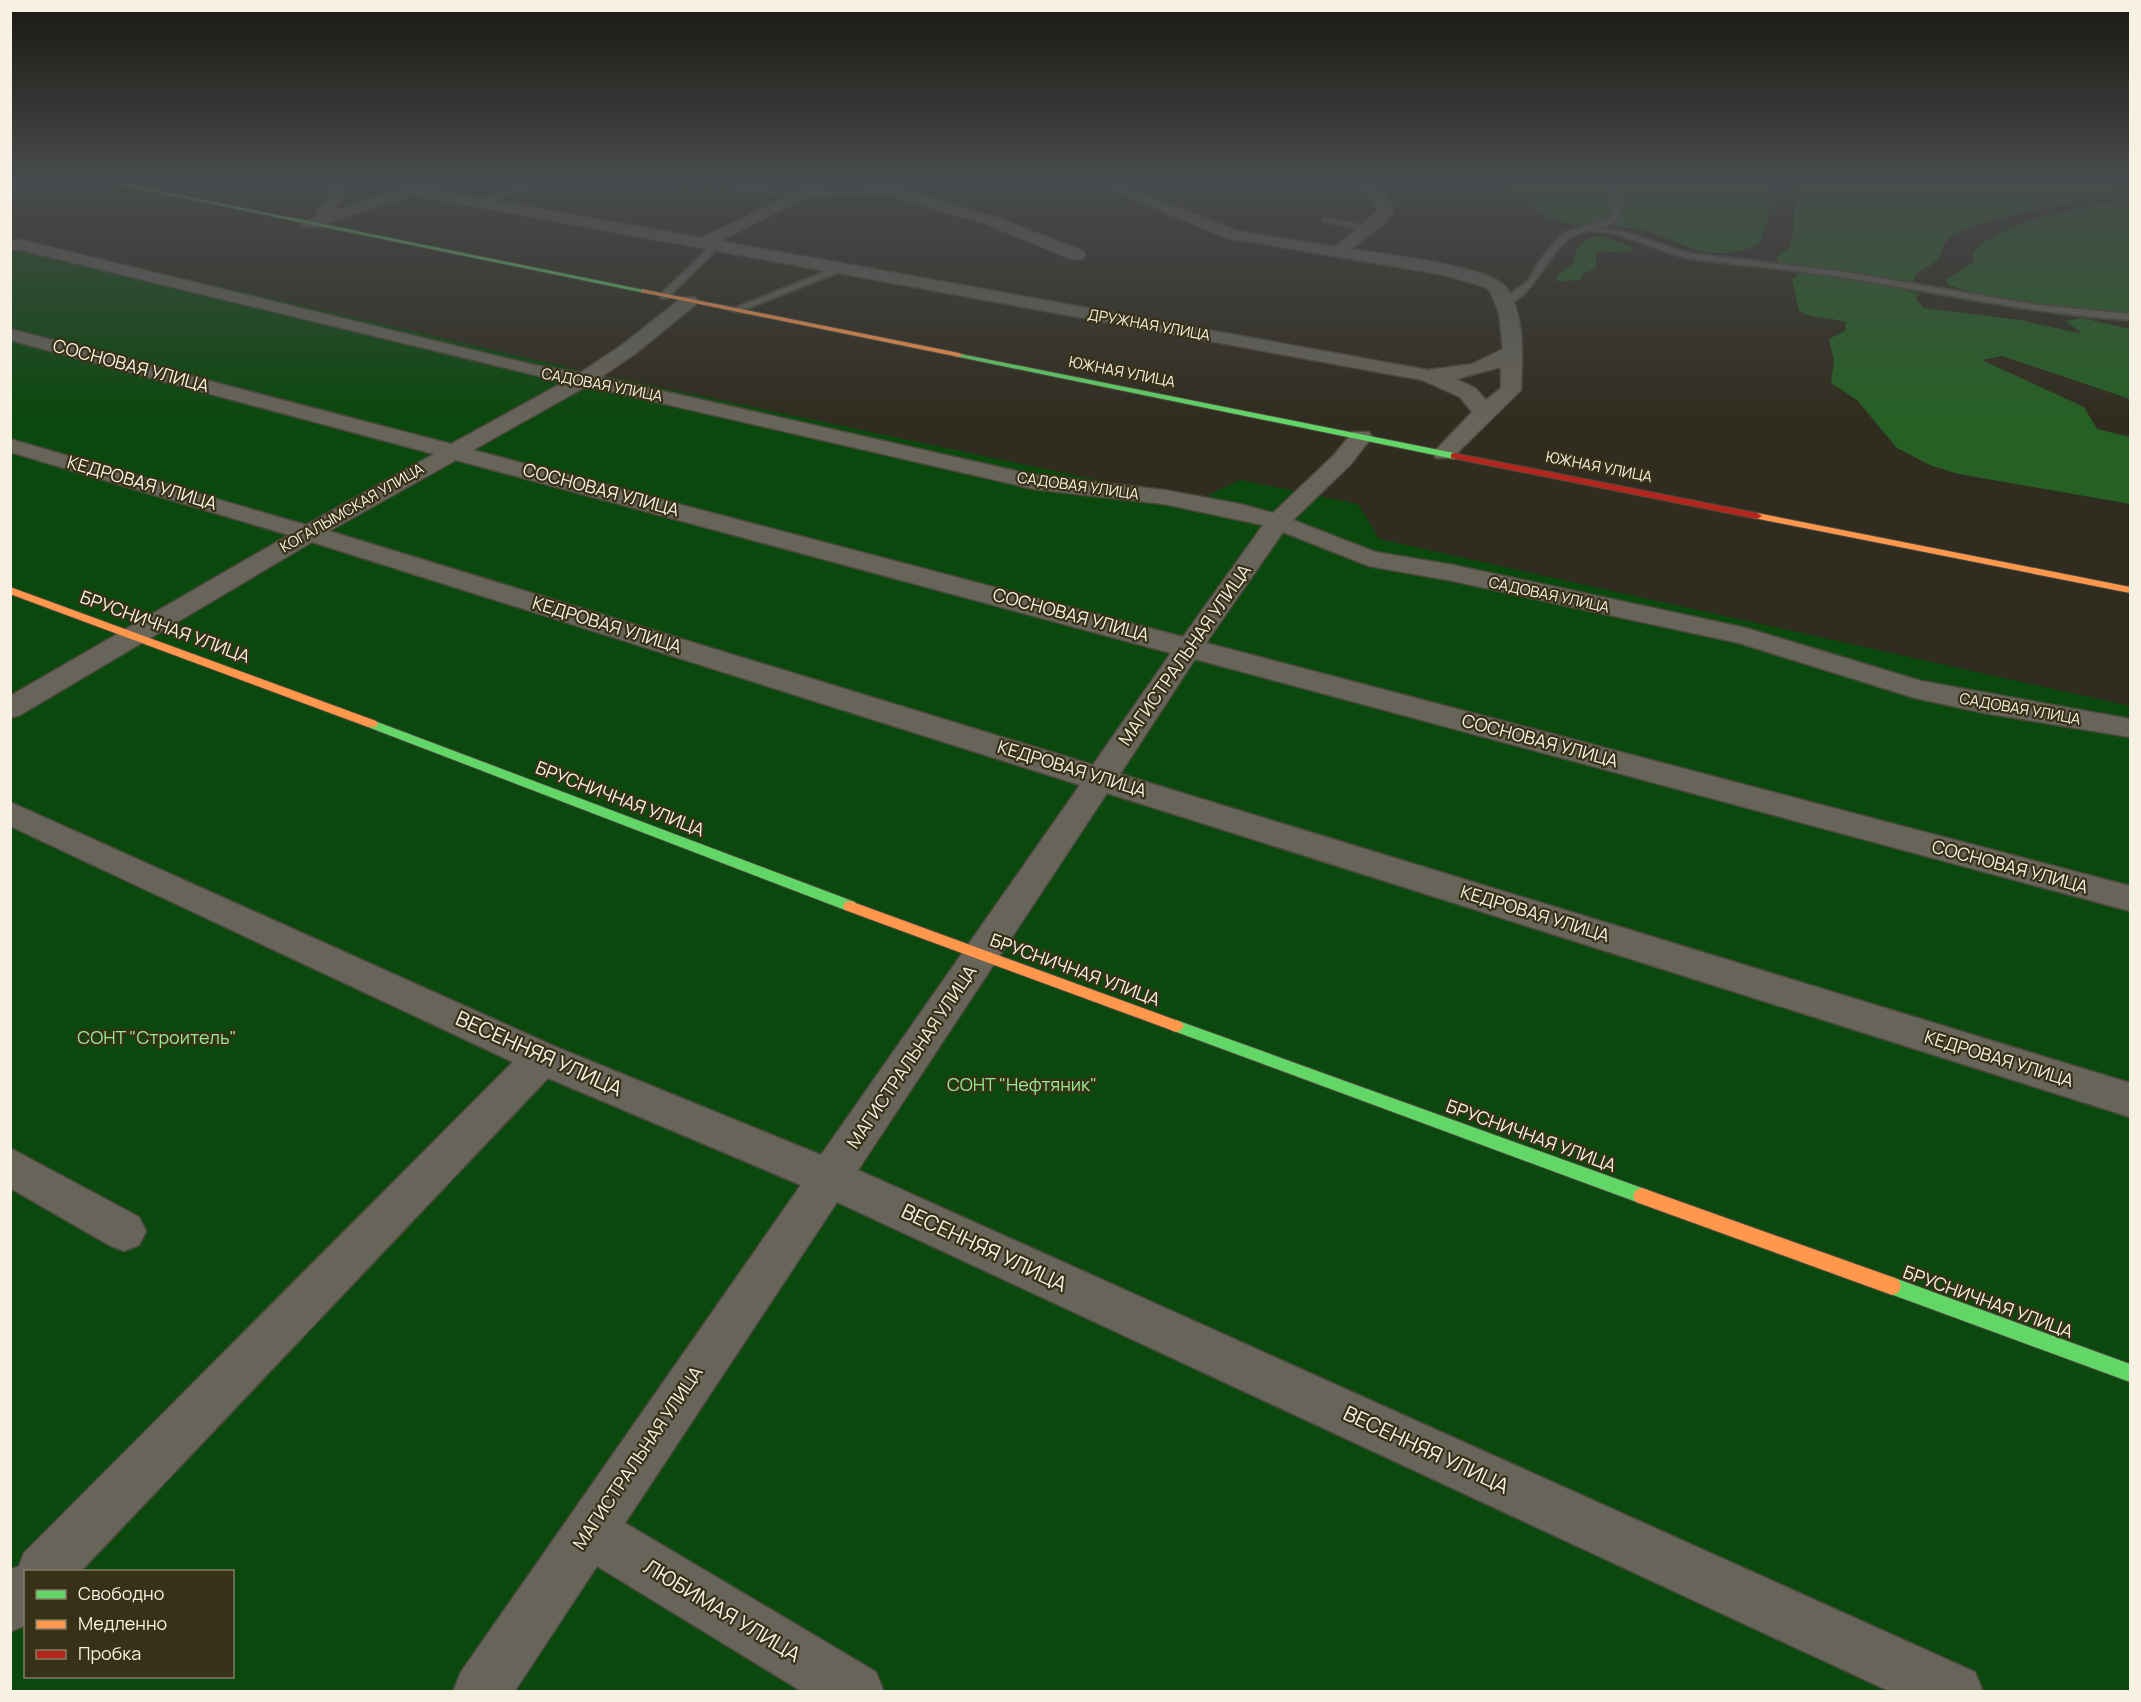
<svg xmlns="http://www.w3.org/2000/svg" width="2141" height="1702" viewBox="0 0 2141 1702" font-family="Manrope,sans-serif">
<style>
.green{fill:#0b480d;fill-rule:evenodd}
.forest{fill:#266024}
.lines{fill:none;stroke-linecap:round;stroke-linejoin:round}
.lane-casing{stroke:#4c483d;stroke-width:4}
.street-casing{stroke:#4c483d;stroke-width:3}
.fast-casing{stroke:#4c483d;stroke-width:2}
.slow-casing{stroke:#4c483d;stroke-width:2}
.jam-casing{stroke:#4c483d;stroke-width:2}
.lane{fill:#67645a;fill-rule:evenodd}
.street{fill:#67645a;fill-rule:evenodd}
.fast{fill:#63d668;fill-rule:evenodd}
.slow{fill:#ff974d;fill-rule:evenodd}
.jam{fill:#b3261e;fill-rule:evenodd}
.labels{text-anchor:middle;stroke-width:4.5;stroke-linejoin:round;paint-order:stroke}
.far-street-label{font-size:15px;fill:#f6f1e2;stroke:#383017}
.street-label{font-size:18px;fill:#f6f1e2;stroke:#383017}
.park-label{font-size:18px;fill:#93ec90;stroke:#383017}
.near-street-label{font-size:21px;fill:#f6f1e2;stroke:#383017}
</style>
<rect width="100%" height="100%" fill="#302c1f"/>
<path class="green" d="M19 239 574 369 1196 501 1240 480 1358 504 1379 539 2130 706V1691H11L10 242ZM26 1572H232V1676H26Z"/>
<g class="forest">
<path d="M1502 182H1766C1774 204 1768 223 1759 244 1705 268 1685 239 1636 229 1608 223 1578 230 1550 218 1533 210 1518 193 1502 182Z"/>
<path d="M1795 182H2130V187C2096 196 2062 204 2027 212 2003 218 1975 223 1953 235 1936 244 1952 259 1917 272L1913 282 1902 283 1779 263 1776 257 1790 248 1793 234Z"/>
<path d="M2130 199V313C2069 308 2007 304 1948 285L1946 280 1973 262V252C2006 217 2084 209 2130 199Z"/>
<path d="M1604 236 1634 248C1624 257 1609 248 1596 253V268L1583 274 1580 280 1558 281 1556 277 1573 264C1576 245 1584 237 1604 236Z"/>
<path d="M1799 274C1838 272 1883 283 1920 294L1915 298 1924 308 2020 320 2083 334 2065 321 2082 318 2130 329V347H2128L2130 349V399L2002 356 1982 360 2084 407 2097 429 2130 437V504L1959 474 1932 466 1897 448 1857 400 1831 383 1834 361 1829 339 1845 331 1846 322C1830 317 1812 319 1799 311L1792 280Z"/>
</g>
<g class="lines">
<g class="lane-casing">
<g id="lane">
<path d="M531 182H542L484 205 477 203Z"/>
<path d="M671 182H698L804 193 897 190 901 192 804 197Z"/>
<path d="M1608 182H1616L1625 202 1615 223 1598 228 1627 233 1687 253 1844 272 2037 305 2130 314V320C2035 314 1941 293 1847 278 1795 269 1741 266 1689 258 1659 253 1618 228 1588 231 1550 234 1534 307 1502 304V300L1528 281 1541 259 1563 233 1609 219 1617 202Z"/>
<path d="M1324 217 1368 227 1372 229 1368 231 1324 221Z"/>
<path d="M713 244 720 246 667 298H661V294Z"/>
<path d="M839 266 842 271 738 312 730 310Z"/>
</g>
</g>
<g class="street-casing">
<g id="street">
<path d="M321 182H338L346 196 331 212 421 182H440L438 186 430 189 701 238 817 182H836L720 241 1428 370 1472 364 1503 349 1499 313 1490 291 1485 287 1445 275 1227 238 1092 182H1112L1237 231 1335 247 1378 211 1375 201 1354 182C1375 182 1387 191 1394 211L1386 222 1351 249C1380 254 1491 266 1506 287 1526 316 1522 357 1521 390L1452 458H1436L1433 453 1472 412 1460 397 1422 380 412 195 315 227H303L301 224 318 216 315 212 331 195ZM1501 367V388L1486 400 1475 388 1456 379Z"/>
<path d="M854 182H877L1001 219 1083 251 1085 255 1083 259H1071L989 225 856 185Z"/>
<path d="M10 240H21L538 366 580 373 622 345 683 297H695L698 301 695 305 636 353 601 377 1034 475 1164 490 1240 504 1273 513 1334 455 1353 432H1369L1372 437 1350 465 1293 520 1375 552 1453 565 1746 628 1921 681 2130 719V737L1985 713 1915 698 1739 643 1453 581 1369 566 1283 532 1206 643 2130 886V911L1195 659 1120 774 2130 1083V1117L1107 793 858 1170 1975 1672 1983 1692H1891L837 1202 625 1523 876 1672 884 1692H803L597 1566 514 1692H453L461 1672 801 1185 548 1078 80 1572H26V1625L10 1632V1570L19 1566 24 1553 513 1062 10 826V802L556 1047 821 1155 1080 785 312 542 20 715 10 718V696L289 535 10 452V439L306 525 434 454 10 340V329L451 444 564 382 21 250H10ZM587 386 1034 489 1164 504 1263 525 1183 637 473 450ZM456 460 1171 653 1093 765 329 531Z"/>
<path d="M10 1148 139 1217 146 1231 139 1245 124 1251 109 1245 10 1188Z"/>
</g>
</g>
<g class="fast-casing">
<g id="fast">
<path d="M105 182H117L649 291 645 293Z"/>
<path d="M956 353 1454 453 1459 456 1454 459 959 357H956Z"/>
<path d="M372 720 855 902 857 906 855 910H845L368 727 366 724Z"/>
<path d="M1176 1020 1642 1188 1648 1190 1651 1196 1648 1202 1642 1204 1171 1030 1168 1026 1171 1022Z"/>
<path d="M1892 1277 2130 1364V1382L1885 1292 1883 1286 1885 1280Z"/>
</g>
</g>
<g class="slow-casing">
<g id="slow">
<path d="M642 289 959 353 963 355 959 357 645 293H642Z"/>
<path d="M1757 513 2130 587V593L1754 518 1752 516Z"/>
<path d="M10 587 376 721 378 724 376 727H368L10 594Z"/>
<path d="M850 901 1181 1022 1184 1026 1181 1030 1176 1032 1171 1030 845 910 843 906 845 902Z"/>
<path d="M1642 1188 1892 1277 1899 1280 1901 1286 1899 1292 1892 1295 1636 1202 1633 1196 1636 1190Z"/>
</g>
</g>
<g class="jam-casing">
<path id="jam" d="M1454 453 1757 513 1762 516 1757 519 1451 458V454Z"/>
</g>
<use href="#lane" class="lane"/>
<use href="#street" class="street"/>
<use href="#fast" class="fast"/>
<use href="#slow" class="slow"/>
<use href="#jam" class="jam"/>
</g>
<linearGradient id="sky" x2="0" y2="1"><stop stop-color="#1a1811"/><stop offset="0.43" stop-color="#484b4d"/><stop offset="1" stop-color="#484b4d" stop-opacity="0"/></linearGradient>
<rect width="2141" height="420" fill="url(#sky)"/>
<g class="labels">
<g class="far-street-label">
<text transform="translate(1149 325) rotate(10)" y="5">ДРУЖНАЯ УЛИЦА</text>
<text transform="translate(1122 372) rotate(11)" y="5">ЮЖНАЯ УЛИЦА</text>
<text transform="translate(602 385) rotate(11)" y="5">САДОВАЯ УЛИЦА</text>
<text transform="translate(1599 467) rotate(11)" y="5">ЮЖНАЯ УЛИЦА</text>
<text transform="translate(1078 486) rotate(8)" y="5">САДОВАЯ УЛИЦА</text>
<text transform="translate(352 508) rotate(-30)" y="5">КОГАЛЫМСКАЯ УЛИЦА</text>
<text transform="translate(1549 595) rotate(12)" y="5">САДОВАЯ УЛИЦА</text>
<text transform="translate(2020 709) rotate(10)" y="5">САДОВАЯ УЛИЦА</text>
</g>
<g class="street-label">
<text transform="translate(131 366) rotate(15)" y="6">СОСНОВАЯ УЛИЦА</text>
<text transform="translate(142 483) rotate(16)" y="6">КЕДРОВАЯ УЛИЦА</text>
<text transform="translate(601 490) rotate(15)" y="6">СОСНОВАЯ УЛИЦА</text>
<text transform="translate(1071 615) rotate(15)" y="6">СОСНОВАЯ УЛИЦА</text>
<text transform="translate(607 625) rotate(17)" y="6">КЕДРОВАЯ УЛИЦА</text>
<text transform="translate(165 627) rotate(20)" y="6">БРУСНИЧНАЯ УЛИЦА</text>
<text transform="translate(1185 655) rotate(-55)" y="6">МАГИСТРАЛЬНАЯ УЛИЦА</text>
<text transform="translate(1540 741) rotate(15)" y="6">СОСНОВАЯ УЛИЦА</text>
<text transform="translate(1072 769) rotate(17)" y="6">КЕДРОВАЯ УЛИЦА</text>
<text transform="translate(620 799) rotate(21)" y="6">БРУСНИЧНАЯ УЛИЦА</text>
<text transform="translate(2010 867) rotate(15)" y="6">СОСНОВАЯ УЛИЦА</text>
<text transform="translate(1535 914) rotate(17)" y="6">КЕДРОВАЯ УЛИЦА</text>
<text transform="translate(1075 970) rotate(20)" y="6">БРУСНИЧНАЯ УЛИЦА</text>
<text transform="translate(912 1057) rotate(-56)" y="6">МАГИСТРАЛЬНАЯ УЛИЦА</text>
<text transform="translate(1999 1059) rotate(17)" y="6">КЕДРОВАЯ УЛИЦА</text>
<text transform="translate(1531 1136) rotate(20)" y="6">БРУСНИЧНАЯ УЛИЦА</text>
<text transform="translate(1988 1302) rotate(20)" y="6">БРУСНИЧНАЯ УЛИЦА</text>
<text transform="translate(638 1458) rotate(-56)" y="6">МАГИСТРАЛЬНАЯ УЛИЦА</text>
</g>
<g class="park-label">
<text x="157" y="1044">СОНТ "Строитель"</text>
<text x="1022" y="1091">СОНТ "Нефтяник"</text>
</g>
<g class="near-street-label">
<text transform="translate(539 1054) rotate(24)" y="7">ВЕСЕННЯЯ УЛИЦА</text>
<text transform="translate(984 1248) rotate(25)" y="7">ВЕСЕННЯЯ УЛИЦА</text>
<text transform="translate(1426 1450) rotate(25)" y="7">ВЕСЕННЯЯ УЛИЦА</text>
<text transform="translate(722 1611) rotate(31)" y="7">ЛЮБИМАЯ УЛИЦА</text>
</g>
</g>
<rect width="2141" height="1702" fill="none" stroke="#f6f1e2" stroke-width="24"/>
<rect x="24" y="1570" width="210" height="108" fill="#383017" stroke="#847d68" stroke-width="1.5"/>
<rect x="36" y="1590" width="30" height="9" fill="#63d668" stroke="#847d68" stroke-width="1.5"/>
<text x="78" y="1600" font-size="18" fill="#f6f1e2">Свободно</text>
<rect x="36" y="1620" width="30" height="9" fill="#ff974d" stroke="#847d68" stroke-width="1.5"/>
<text x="78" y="1630" font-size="18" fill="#f6f1e2">Медленно</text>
<rect x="36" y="1650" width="30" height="9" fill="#b3261e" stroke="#847d68" stroke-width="1.5"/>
<text x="78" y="1660" font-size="18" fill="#f6f1e2">Пробка</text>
</svg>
